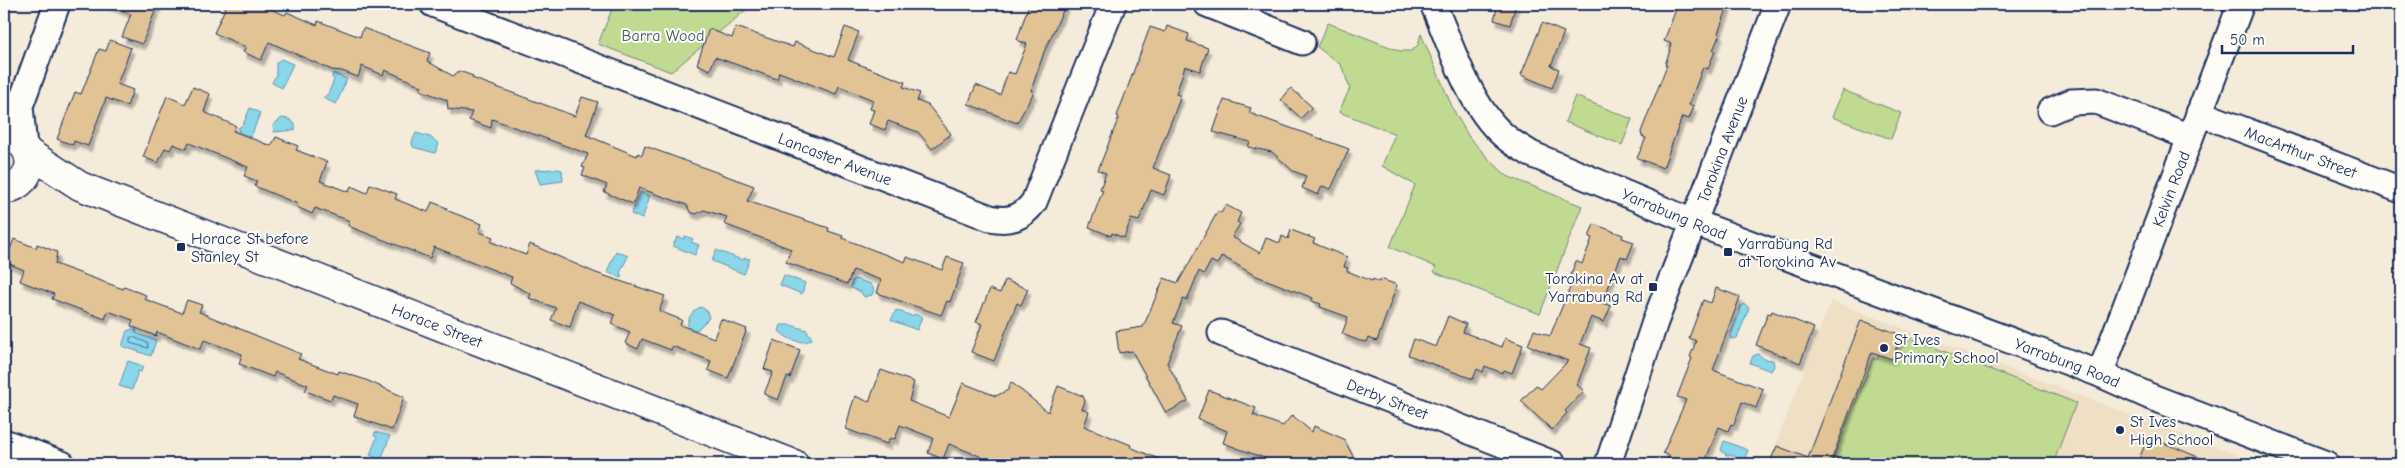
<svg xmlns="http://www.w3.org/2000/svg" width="2405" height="468" viewBox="0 0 2405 468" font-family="'Comic Neue',sans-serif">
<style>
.built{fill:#efdfc5}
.green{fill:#c0da91;stroke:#6e8478}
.water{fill:#8ad7ea;stroke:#5e94b2}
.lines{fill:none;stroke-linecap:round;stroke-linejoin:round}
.shore{stroke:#477296;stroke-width:1}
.building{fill:#e1c395;stroke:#1b2f5e;filter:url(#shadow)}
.minor-casing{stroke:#1b2f5e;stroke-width:29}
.major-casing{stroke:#1b2f5e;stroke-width:31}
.minor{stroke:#fdfcf7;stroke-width:25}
.major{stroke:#fdfcf7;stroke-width:28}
.poi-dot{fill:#1b2f5e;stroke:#fdfcf7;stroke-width:2}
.labels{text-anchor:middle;stroke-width:4;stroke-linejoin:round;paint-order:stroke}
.park-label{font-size:16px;fill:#445a6b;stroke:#fdfcf7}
.street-label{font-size:16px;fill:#1b2f5e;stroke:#fdfcf7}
.poi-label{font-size:16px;fill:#1b2f5e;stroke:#fdfcf7;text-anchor:start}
</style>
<defs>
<filter id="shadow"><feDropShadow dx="3" dy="5.5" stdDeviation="1" flood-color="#0004"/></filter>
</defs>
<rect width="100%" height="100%" fill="#f5ebda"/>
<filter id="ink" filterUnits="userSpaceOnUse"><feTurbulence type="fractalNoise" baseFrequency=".02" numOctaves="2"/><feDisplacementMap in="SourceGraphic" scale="10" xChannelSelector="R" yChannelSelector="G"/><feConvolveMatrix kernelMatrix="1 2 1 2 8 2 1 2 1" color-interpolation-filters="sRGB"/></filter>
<g filter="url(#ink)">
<path class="built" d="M1831 301 2081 396 2261 464H1768Z"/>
<g class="green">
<path d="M614 4H753L671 72 598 44Z"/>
<path d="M1328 23 1400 51H1411L1418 45 1421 34 1454 111 1469 137 1489 159 1507 176 1582 206 1540 314 1434 272 1436 267 1390 247 1415 185 1382 166 1395 134 1339 112 1350 88 1341 65 1317 47Z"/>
<path d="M1843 90 1901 113 1891 139 1832 117Z"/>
<path d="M1575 96 1632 119 1622 145 1565 122Z"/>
<path d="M1910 338 2076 403 2053 464H1831L1873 358 1877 360 1885 339 1906 347Z"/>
</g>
<g class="water">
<path d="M281 59 293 64 282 88 272 83 276 75V63Z"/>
<path d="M333 73 347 79 336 104 323 98 328 94 334 80 332 77Z"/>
<path d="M250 108 260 113 251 137 239 132 238 128 243 125Z"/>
<path d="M282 118 289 119 295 124V130L274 132 273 125Z"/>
<path d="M416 133 430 137 439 144 435 153 413 147 412 142Z"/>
<path d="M556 169 562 170 563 181 540 184 535 170Z"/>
<path d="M640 192 650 196 642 219 631 214Z"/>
<path d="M685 236 693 239 691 242 699 245 695 255 673 246 677 237 684 239Z"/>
<path d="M716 250 742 260 745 258 750 259 744 274 712 261Z"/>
<path d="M616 251 628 256 620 273 622 276 621 278 607 272Z"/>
<path d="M784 275 805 283 802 294 780 285Z"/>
<path d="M855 279 871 284 874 290 872 295 864 297 861 292 851 288 852 281Z"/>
<path d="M1745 304 1749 308 1737 338 1731 339 1730 336 1741 306Z"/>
<path d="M701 307 707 311 709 318 697 330 688 329C686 320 692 310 701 307Z"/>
<path d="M896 310 912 316 915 314 922 317 917 330 891 320Z"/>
<path d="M781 325H791L807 330 812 339C802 346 787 339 779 331Z"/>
<path d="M132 329H136L137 334 156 340 151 356 122 346 127 331Z"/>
<path d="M1758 354 1764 359 1773 360 1774 366 1771 371 1750 363 1753 356Z"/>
<path d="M128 361 143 366 141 372 138 371 132 390 119 386Z"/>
<path d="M375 432 390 436 381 460 370 455 377 437 374 436Z"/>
<path d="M1724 441 1748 450 1744 460 1732 455H1726L1721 450Z"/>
</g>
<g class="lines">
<path class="shore" d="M133 337 148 343V348L130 343V338Z"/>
</g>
<g class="building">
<path d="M107 4H158L142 44 122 37 131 14Z"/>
<path d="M227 4H259L285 15 287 12 317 25 318 21 360 37 363 28 430 53 427 61 453 76 459 71 473 76 472 78 575 116 582 97 598 102 586 135 637 156 638 153 642 155 645 146 754 186 747 201 829 228 828 231 843 236 842 238 905 262 907 257 942 270 947 257 964 263 950 302 947 301 941 315 877 293 881 280 853 270 848 283 846 284 786 262 791 249 724 224 727 217 704 210 696 214 690 212 687 205 639 188 633 204 604 192 607 185 582 175 585 168 582 167 588 154 492 119 491 128 469 120 472 112 448 109 447 100 420 90 422 86 385 70 383 75 362 66 358 77 342 71 332 70 269 42 261 60 243 52 246 47 214 33Z"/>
<path d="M1029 4H1066L1044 52 1031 91 1034 92 1017 123 968 104 976 85 1000 95 1008 72 1015 74 1027 44 1017 40Z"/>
<path d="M1498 4H1516L1510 25 1494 20Z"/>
<path d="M1678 4H1729L1718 33 1720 34 1713 50 1715 51 1708 69 1703 67 1689 105 1694 106 1689 119 1682 117 1663 168 1637 158 1646 138 1642 136 1641 132 1667 65H1665L1672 44 1664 41Z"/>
<path d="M1542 23 1564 32 1551 66 1559 69 1552 88 1521 75Z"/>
<path d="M1167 26 1189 34 1187 41 1208 48 1200 71 1185 66 1176 94 1181 96 1153 168 1171 175 1164 195 1151 190 1139 221 1131 219 1124 238 1112 233 1111 236 1089 227 1103 190 1100 189 1106 173 1098 170 1119 117 1117 116 1150 27 1165 32Z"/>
<path d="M736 27 793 47 795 42 834 57 845 27 859 32 848 60 905 82 903 87 920 93 917 101 928 105 951 134 932 149 918 132 888 121 885 130 869 124 874 110 870 109 873 100 839 86 836 94 779 72 777 79 715 57 710 70 697 64 709 29 732 38Z"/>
<path d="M110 40 131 48 117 84 133 90 127 106 106 98 88 146 74 141 73 145 57 139 75 92 81 94 99 49 106 51Z"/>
<path d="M193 87 210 94 204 112 236 126 233 131 271 146 276 137 298 146 296 150 327 162 320 181 349 192 351 186 367 193 370 184 397 194 395 199 428 212 432 202 447 208 446 210 482 224 479 232 493 237 491 242 526 255 530 244 596 273 665 296 659 311 682 320 680 325 714 338 721 319 747 329 728 378 708 370 711 361 672 346 671 350 642 339 638 349 625 343 630 332 612 324 615 315 578 301 570 327 551 320 556 308 529 298 531 294 510 283 512 277 434 247 430 258 348 226 350 221 315 208 312 214 297 207 298 204 254 186 257 181 244 176 248 167 189 143 186 149 173 144 170 150 165 148 158 163 143 157 167 96 185 104Z"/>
<path d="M1291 88 1312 107 1301 118 1281 100Z"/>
<path d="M1224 100 1251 108 1249 113 1349 149 1331 189 1322 186 1318 195 1302 188 1306 176 1293 171 1272 152 1248 147 1250 142 1213 132Z"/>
<path d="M1226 205 1241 213 1237 222 1240 224 1232 237 1260 253 1266 238 1280 243 1282 236 1288 239 1291 230 1315 239 1313 243 1347 257 1344 267 1348 268 1347 271 1372 281 1373 279 1379 282 1381 279 1397 285 1377 341 1368 338 1367 342 1360 341 1342 334 1348 317 1320 307 1321 304 1312 301 1313 298 1254 275 1222 256 1217 264 1211 261 1204 274 1199 271 1187 300 1183 299 1173 323 1182 326 1167 363 1188 401 1166 413 1132 351 1119 353 1116 331 1143 327 1164 278 1178 283 1218 211 1221 213Z"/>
<path d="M1594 224 1623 235 1622 238 1634 242 1627 259 1621 256 1602 303 1611 306 1604 322 1591 317 1580 344 1591 348 1577 385 1584 391 1565 411 1567 413 1552 430 1521 401 1536 385 1541 389 1568 361 1528 345 1534 330 1550 336 1574 278 1570 276 1576 261 1582 264 1592 238 1589 237Z"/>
<path d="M14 239 36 248 37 244 57 252 55 264 123 289 124 287 146 295 144 299 182 313 187 300 202 305 199 312 301 354 298 359 338 374 339 371 366 380 404 397 392 430 354 416 358 404 333 395 331 400 305 391 308 385 275 372 273 377 239 364 242 354 204 340 200 349 157 332 156 336 131 326 133 320 108 311 105 319 52 299 54 294 20 281 24 270 5 262Z"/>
<path d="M1005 280 1028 289 1021 305 1017 303 994 361 971 352 982 324 976 322 990 289 1000 293Z"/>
<path d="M1716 288 1740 297 1713 370 1763 389 1756 408 1742 402 1734 425 1731 424 1728 431 1719 427 1704 464H1667L1670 456 1663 453 1686 400 1677 397 1692 358 1690 357 1696 341 1689 338 1703 300 1711 303Z"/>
<path d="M1772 311 1814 328 1800 363 1756 345 1768 313 1771 314Z"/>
<path d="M1448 316 1466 324 1463 332 1502 347 1505 338 1523 345 1512 373 1504 370 1502 373 1485 366 1483 372 1477 369 1473 379 1408 355 1414 339 1436 347Z"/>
<path d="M1861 320 1901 335 1892 359 1872 352 1830 464H1769L1777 446 1808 458Z"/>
<path d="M774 340 800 350 790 378 787 377 778 400 764 394 773 372 764 369Z"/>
<path d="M881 370 914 382 909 401 949 417 963 383 996 396 1008 390 1011 382 1048 412 1058 386 1083 396 1085 401 1082 409 1089 412 1084 426 1131 445 1130 447 1171 464H979L982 457 949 444 943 459 928 453 933 438 900 425 895 439 890 438 887 444 846 429 850 411 855 396 869 402Z"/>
<path d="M1209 390 1256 408 1253 415 1283 426 1292 415 1312 432 1314 426 1344 439 1357 464H1281L1223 443 1227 431 1198 419Z"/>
<path d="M2148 437 2174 447 2215 464H2137Z"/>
</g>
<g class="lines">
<g class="minor-casing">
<g id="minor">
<path id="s1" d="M433 4 990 218C1010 222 1022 218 1034 202L1113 4"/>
<path d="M1207 4 1302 42"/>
<path id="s2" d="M1433 4C1452 47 1470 110 1508 139 1515 145 1524 149 1531 154L1693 222 2100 374 2149 396 2326 464"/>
<path d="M2050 111 2071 102 2096 101 2190 137"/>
<path id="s3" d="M2199 113 2401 190"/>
<path d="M24 147 20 106 57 4"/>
<path id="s4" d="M1221 333 1553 464"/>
<path id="s5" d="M2100 374 2241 4"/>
<path d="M4 442 62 464"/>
<path id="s6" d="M1608 464 1655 322 1778 4"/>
</g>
</g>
<g class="major-casing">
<g id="major">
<path d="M4 135C38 141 38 184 4 190"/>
<path id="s7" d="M29 153 80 186 794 464"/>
</g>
</g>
<use href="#minor" class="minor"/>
<use href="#major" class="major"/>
</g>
</g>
<g class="poi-dot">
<rect x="176" y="242" width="10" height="10" rx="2.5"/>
<rect x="1723" y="247" width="10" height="10" rx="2.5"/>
<rect x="1648" y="282" width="10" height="10" rx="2.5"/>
<circle cx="1884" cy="348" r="5"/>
<circle cx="2120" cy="430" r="5"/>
</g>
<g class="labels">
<g class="park-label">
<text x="663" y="41">Barra Wood</text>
</g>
<g class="street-label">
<text dy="6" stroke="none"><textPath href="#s6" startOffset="335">Torokina Avenue</textPath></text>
<text dy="6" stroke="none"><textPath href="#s3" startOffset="109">MacArthur Street</textPath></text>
<text dy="6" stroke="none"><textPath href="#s1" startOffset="431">Lancaster Avenue</textPath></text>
<text dy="6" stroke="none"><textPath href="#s5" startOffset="198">Kelvin Road</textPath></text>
<text dy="6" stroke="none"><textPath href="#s2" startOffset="339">Yarrabung Road</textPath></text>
<text dy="6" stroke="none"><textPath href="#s7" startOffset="444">Horace Street</textPath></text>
<text dy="6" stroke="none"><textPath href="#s2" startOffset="759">Yarrabung Road</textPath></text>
<text dy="6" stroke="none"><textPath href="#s4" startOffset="179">Derby Street</textPath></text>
</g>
<g class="poi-label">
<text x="191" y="244">Horace St before<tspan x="191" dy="18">Stanley St</tspan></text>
<text x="1738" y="249">Yarrabung Rd<tspan x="1738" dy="18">at Torokina Av</tspan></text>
<text x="1643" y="284" text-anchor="end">Torokina Av at<tspan x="1643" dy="18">Yarrabung Rd</tspan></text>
<text x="1894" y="345">St Ives<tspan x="1894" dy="18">Primary School</tspan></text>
<text x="2130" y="427">St Ives<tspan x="2130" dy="18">High School</tspan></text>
</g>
</g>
<rect width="2405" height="468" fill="none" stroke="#fdfcf7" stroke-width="20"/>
<rect x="10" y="10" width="2385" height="448" fill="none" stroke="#1b2f5e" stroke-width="2" filter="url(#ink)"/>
<path d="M2222 45v8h131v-8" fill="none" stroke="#1b2f5e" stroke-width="2.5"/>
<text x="2230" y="45" font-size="15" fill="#1b2f5e" stroke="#fdfcf7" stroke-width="4" paint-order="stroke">50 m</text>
</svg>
